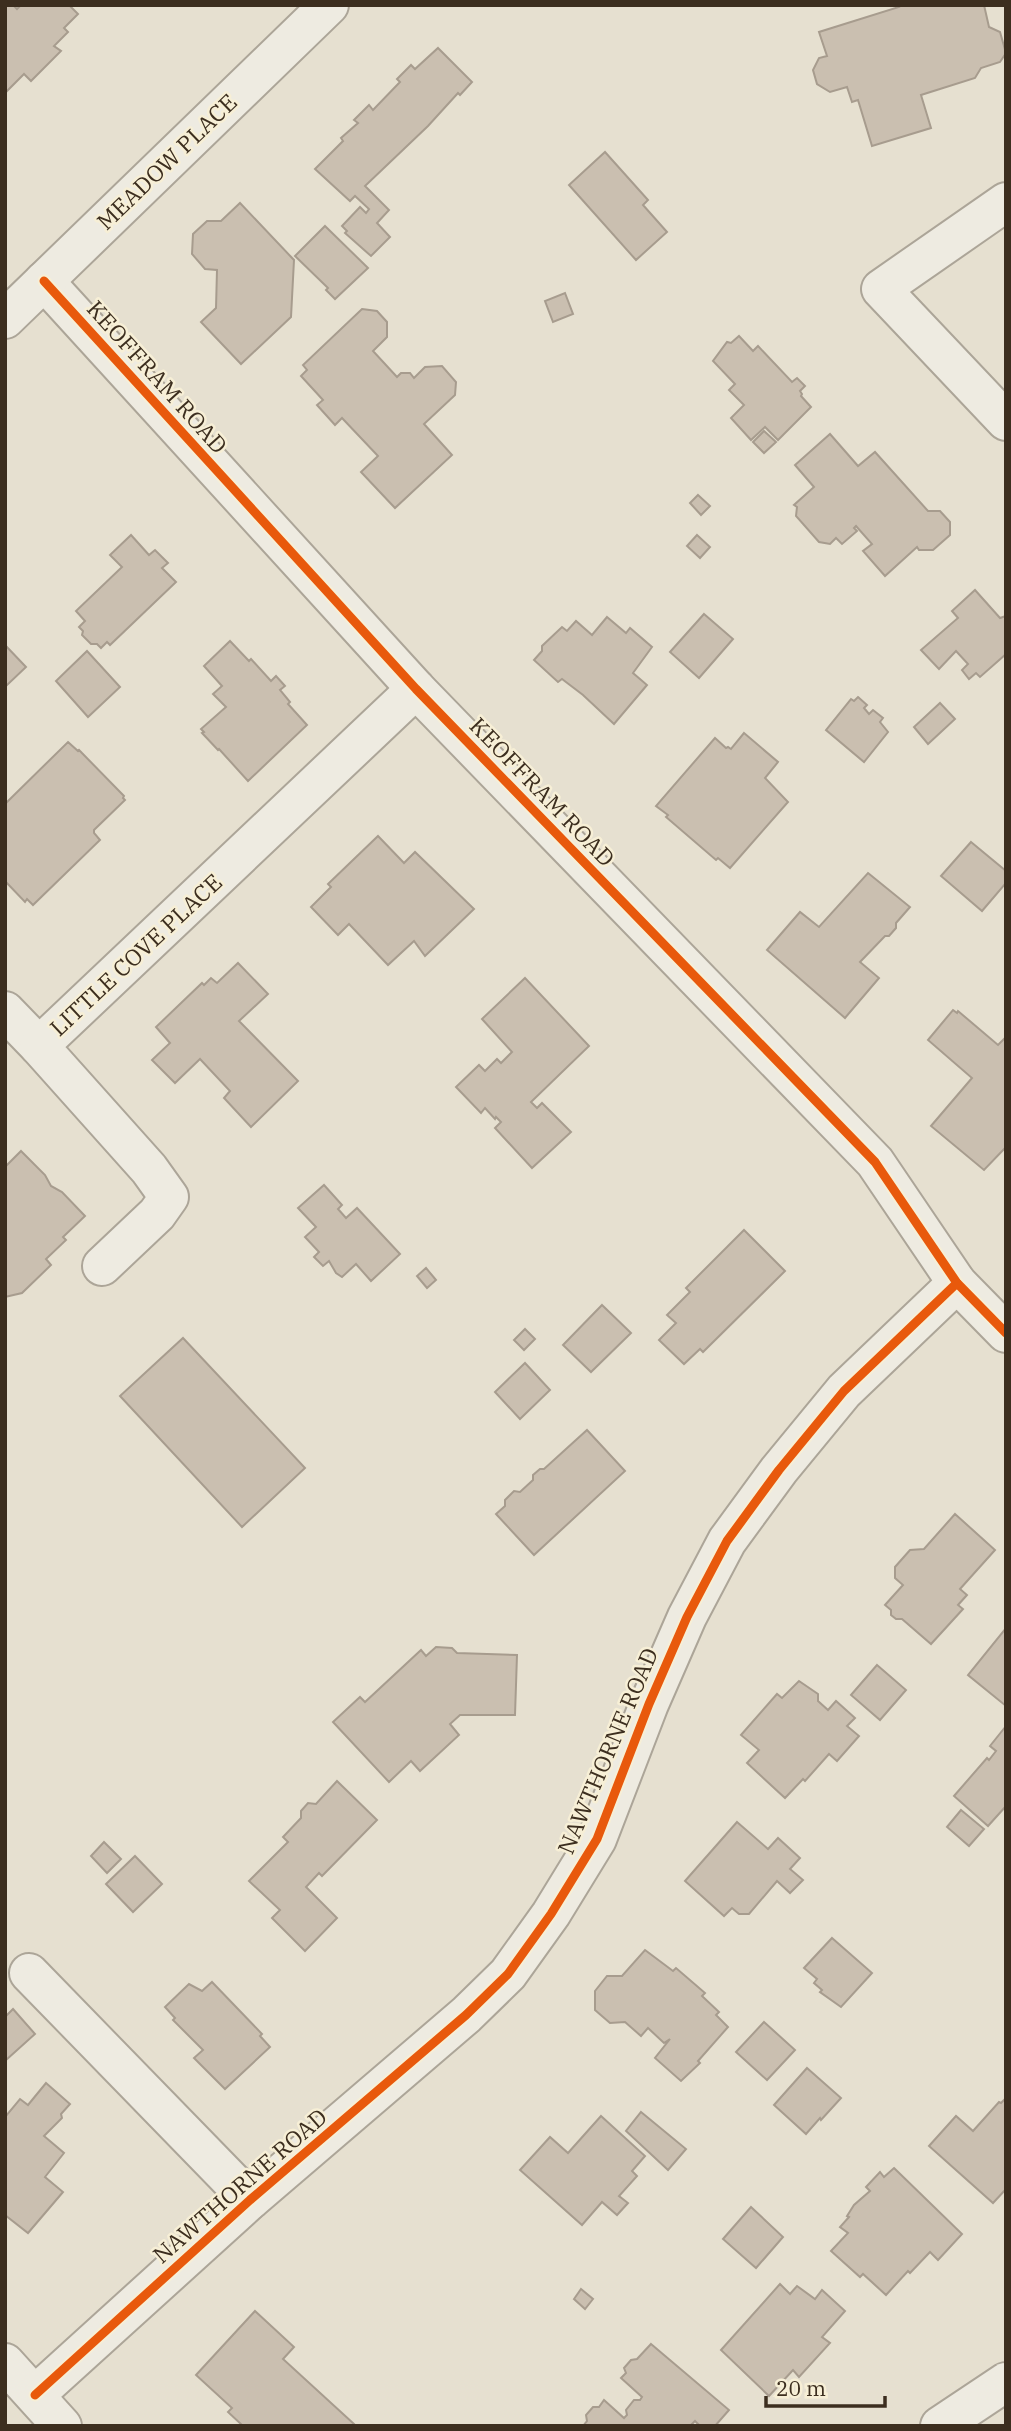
<svg xmlns="http://www.w3.org/2000/svg" width="1011" height="2431" viewBox="0 0 1011 2431" font-family="'IBM Plex Serif',serif">
<style>
.building{fill:#cabfb0;stroke:#a79c8e;stroke-width:2}
.lines{fill:none;stroke-linecap:round;stroke-linejoin:round}
.minor-casing{stroke:#aca598;stroke-width:42}
.minor{stroke:#eeebe1;stroke-width:38}
.cycleway-casing{stroke:#f7efd6;stroke-width:13}
.cycleway{stroke:#e8590c;stroke-width:9}
.labels{text-anchor:middle;stroke-width:5;stroke-linejoin:round;paint-order:stroke}
.street-label{font-size:23px;fill:#3c2e1f;stroke:#f7efd6}
</style>
<rect width="100%" height="100%" fill="#e6e0d0"/>
<g class="building">
<path d="M5 5H13L17 9 21 5H69L78 14 64 28 68 32 54 46 61 51 31 81 24 74 5 93Z"/>
<path d="M898 5H984L989 27 1000 32 1006 53 1000 62 981 68 975 78 921 95 931 128 872 146 858 100 852 102 847 87 830 92 817 84 813 70 819 58 827 56 819 32 899 7Z"/>
<path d="M438 48 472 82 460 95 458 93 428 126 365 186 389 210 377 223 390 237 371 256 345 233 347 231 342 226 360 207 366 213 369 209 355 196 350 201 315 169 343 141 341 138 358 123 354 120 369 105 373 110 400 82 397 79 411 65 415 69Z"/>
<path d="M605 152 648 200 643 205 667 232 636 260 569 185Z"/>
<path d="M240 203 294 260 291 317 241 364 201 322 216 308 217 270 205 269 192 254 193 234 207 221H221Z"/>
<path d="M325 226 368 268 335 299 326 290 328 288 295 256Z"/>
<path d="M565 293 573 314 553 322 545 301Z"/>
<path d="M362 309 377 311 387 322V337L373 351 397 377 401 373H410L414 378 425 367 442 366 456 382 455 395 424 424 452 455 395 508 361 472 378 456 342 418 335 425 317 405 323 400 301 376 307 370 303 365Z"/>
<path d="M739 336 753 351 758 346 792 382 797 378 805 386 800 391 802 394 801 396 811 407 778 440 765 427 751 440 731 418 744 405 729 390 735 384 713 361 727 342 731 343Z"/>
<path d="M764 431 776 442 764 453 753 442Z"/>
<path d="M830 434 858 466 875 452 928 511H940L950 522V535L933 550H919L917 547 885 576 863 551 872 544 856 526 854 528 857 531 842 544 836 538 830 544 819 542 796 516 797 507 794 505 814 487 795 465Z"/>
<path d="M698 495 710 506 701 515 690 503Z"/>
<path d="M131 535 149 555 155 550 168 563 162 568 176 582 110 645 107 642 101 648 97 644H91L82 635 83 631 79 627 85 621 76 611 122 567 110 555Z"/>
<path d="M697 535 710 547 700 558 687 546Z"/>
<path d="M975 590 1000 618 1006 616V654L980 677 976 673 969 679 962 670 968 664 956 651 939 669 921 650 958 618 952 611Z"/>
<path d="M704 614 733 639 699 678 670 652Z"/>
<path d="M607 617 626 633 630 628 652 647 633 673 647 685 614 724 583 695 562 679 558 682 534 660 542 651V646L562 627 567 631 576 621 592 635Z"/>
<path d="M230 641 249 661 251 659 271 681 276 676 285 686 280 690 290 702 288 704 307 725 248 781 219 749 218 750 202 733 204 732 201 729 226 707 213 694 222 686 204 666Z"/>
<path d="M5 645 26 667 5 687Z"/>
<path d="M87 651 120 687 88 717 56 681Z"/>
<path d="M858 697 867 705 864 708 869 714 873 710 883 718 880 722 888 732 864 762 826 730 851 699 854 701Z"/>
<path d="M940 703 955 719 928 744 914 727Z"/>
<path d="M744 733 778 762 765 778 788 802 730 868 718 858 716 860 666 817 668 815 656 806 715 738 726 748 728 747 731 749Z"/>
<path d="M68 742 78 751 79 750 124 796 123 798 125 800 94 830V833L100 840 33 905 27 899 25 902 5 881V804Z"/>
<path d="M378 836 404 863 415 852 474 909 425 956 414 941 388 965 349 924 338 935 311 907 331 887 328 884Z"/>
<path d="M971 842 1006 871V883L982 911 941 876Z"/>
<path d="M868 873 910 907 896 923V928L889 936H885L860 962 879 978 845 1018 767 950 800 912 819 927Z"/>
<path d="M238 963 268 994 239 1021 298 1081 251 1127 224 1098 230 1091 200 1059 175 1083 152 1060 170 1043 156 1027 202 983 204 985 211 978 217 983Z"/>
<path d="M525 978 589 1046 531 1102 537 1108 542 1103 571 1132 532 1168 495 1128 501 1122 496 1117 495 1119 485 1108 481 1113 456 1087 479 1065 485 1071 497 1059 501 1063 512 1052 482 1019Z"/>
<path d="M953 1010 957 1013 958 1011 998 1045 1006 1037V1147L984 1170 931 1126 972 1078 928 1040Z"/>
<path d="M21 1151 45 1175 51 1186 62 1192 85 1216 63 1237 66 1240 46 1259 51 1265 22 1293 5 1297V1167Z"/>
<path d="M324 1185 342 1205 338 1209 346 1218 357 1208 400 1254 371 1281 356 1264 342 1277 336 1273 329 1261 323 1266 314 1257 319 1252 305 1237 316 1227 298 1208Z"/>
<path d="M744 1230 785 1271 703 1352 700 1349 684 1364 659 1340 676 1323 667 1315 690 1292 686 1288Z"/>
<path d="M426 1268 436 1280 427 1288 417 1276Z"/>
<path d="M602 1305 631 1333 591 1372 563 1345Z"/>
<path d="M525 1329 535 1339 524 1350 514 1340Z"/>
<path d="M183 1338 305 1468 242 1527 120 1396Z"/>
<path d="M525 1363 550 1390 520 1419 495 1392Z"/>
<path d="M587 1430 625 1471 534 1555 496 1514 505 1506V1500L514 1491 520 1492 533 1480V1475L540 1469H544Z"/>
<path d="M955 1514 995 1550 960 1589 967 1595 958 1605 963 1609 931 1644 902 1619H896L891 1615V1610L885 1605 903 1585 895 1578V1567L910 1550 924 1549Z"/>
<path d="M1006 1628V1706L968 1675Z"/>
<path d="M436 1647 452 1648 457 1653 517 1655 515 1715H460L450 1724 459 1735 420 1771 411 1761 389 1782 333 1722 360 1697 365 1702 421 1650 426 1656Z"/>
<path d="M877 1665 906 1690 880 1720 851 1695Z"/>
<path d="M799 1681 818 1694V1701L828 1710 836 1701 855 1718 847 1726 859 1736 837 1761 829 1754 805 1781 803 1779 785 1798 747 1763 759 1750 741 1735 777 1694 782 1698Z"/>
<path d="M1006 1726V1806L988 1826 954 1796 987 1758 989 1760 996 1751 990 1746Z"/>
<path d="M337 1781 377 1820 322 1876 319 1873 306 1887 337 1918 305 1951 272 1918 280 1910 249 1881 288 1842 283 1837 301 1818V1811L308 1803 316 1804Z"/>
<path d="M961 1810 984 1829 969 1846 947 1827Z"/>
<path d="M737 1822 768 1849 778 1838 800 1858 790 1869 803 1880 790 1893 777 1881 749 1914H739L732 1908 724 1916 685 1881Z"/>
<path d="M104 1842 121 1859 107 1873 91 1856Z"/>
<path d="M135 1856 162 1884 133 1912 106 1884Z"/>
<path d="M832 1938 872 1973 841 2007 820 1992 822 1990 814 1983 817 1979 804 1968Z"/>
<path d="M645 1950 673 1971 676 1968 705 1993 702 1996 719 2012 716 2015 728 2027 698 2061 700 2063 681 2081 655 2058 670 2039 664 2043 648 2028 641 2036 625 2022 610 2023 595 2010V1991L607 1976H622Z"/>
<path d="M212 1982 262 2034 260 2036 270 2047 225 2089 194 2058 203 2050 173 2020 175 2018 165 2007 189 1984 202 1991Z"/>
<path d="M13 2009 35 2034 6 2060 5 2017Z"/>
<path d="M764 2022 795 2050 767 2080 736 2052Z"/>
<path d="M807 2068 841 2098 821 2120 820 2118 806 2134 774 2105Z"/>
<path d="M46 2083 70 2104 61 2114 62 2118 44 2136 64 2153 45 2177 63 2192 28 2233 5 2215V2117L20 2099 28 2105Z"/>
<path d="M1006 2098V2189L993 2203 929 2146 956 2116 973 2131 999 2102 1001 2103Z"/>
<path d="M641 2112 686 2149 668 2170 626 2131Z"/>
<path d="M601 2116 645 2156 632 2171 637 2176 619 2196 628 2203 617 2215 602 2202 582 2225 520 2170 550 2137 568 2153Z"/>
<path d="M894 2168 962 2234 938 2260 930 2252 910 2273 908 2271 886 2295 863 2274 860 2277 831 2251 848 2233 840 2227 849 2217 847 2216 854 2205 870 2191 866 2187 880 2172 884 2177Z"/>
<path d="M751 2207 783 2237 756 2268 723 2239Z"/>
<path d="M780 2284 790 2294 797 2286 815 2299 822 2290 845 2311 822 2337 830 2343 799 2377 793 2370 769 2396 721 2350Z"/>
<path d="M581 2289 593 2299 585 2309 574 2299Z"/>
<path d="M255 2311 294 2347 283 2359 354 2424 353 2426H243L228 2412 232 2408 196 2375Z"/>
<path d="M651 2344 729 2410 715 2426H700L695 2421 690 2426H583L587 2421 586 2415 593 2407H599L604 2400 624 2418 627 2415 626 2410 634 2400H640L642 2397 621 2378 626 2373 624 2368 631 2360 637 2359Z"/>
</g>
<g class="lines">
<g class="minor-casing">
<g id="minor">
<path d="M1006 202 881 289 1006 421"/>
<path d="M44 281 416 689 875 1162 957 1283 1006 1333"/>
<path d="M5 319 329 5"/>
<path d="M5 1011 39 1046"/>
<path d="M102 1266 157 1214 169 1197 149 1169 39 1046 416 689"/>
<path d="M29 1973 250 2200"/>
<path d="M5 2363 62 2426"/>
<path d="M35 2395 250 2200 466 2015 508 1974 551 1914 597 1839 649 1704 687 1617 727 1541 779 1470 844 1391 957 1283"/>
<path d="M940 2426 1006 2382"/>
</g>
</g>
<use href="#minor" class="minor"/>
<g class="cycleway-casing">
<g id="cycleway">
<path d="M44 281 416 689 875 1162 957 1283 1006 1333"/>
<path d="M35 2395 250 2200 466 2015 508 1974 551 1914 597 1839 649 1704 687 1617 727 1541 779 1470 844 1391 957 1283"/>
</g>
</g>
<use href="#cycleway" class="cycleway"/>
</g>
<g class="labels">
<g class="street-label">
<text transform="translate(167 162) rotate(-44)" y="8">MEADOW PLACE</text>
<text transform="translate(157 377) rotate(48)" y="8">KEOFFRAM ROAD</text>
<text transform="translate(542 792) rotate(46)" y="8">KEOFFRAM ROAD</text>
<text transform="translate(136 955) rotate(-43)" y="8">LITTLE COVE PLACE</text>
<text transform="translate(608 1751) rotate(-67)" y="8">NAWTHORNE ROAD</text>
<text transform="translate(240 2186) rotate(-41)" y="8">NAWTHORNE ROAD</text>
</g>
</g>
<rect width="1011" height="2431" fill="none" stroke="#3c2e1f" stroke-width="14"/>
<path d="M766 2396v10h119v-10" fill="none" stroke="#3c2e1f" stroke-width="3.5"/>
<text x="776" y="2396" font-size="21" fill="#3c2e1f" stroke="#f7efd6" stroke-width="5" paint-order="stroke">20 m</text>
</svg>
